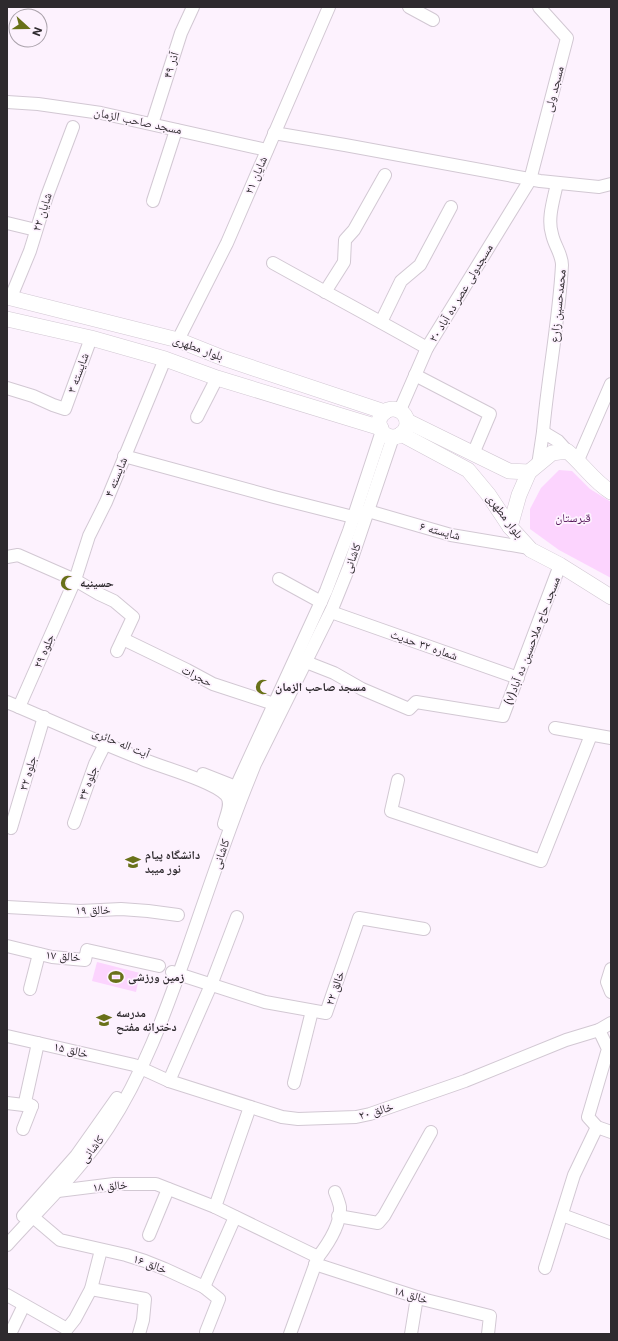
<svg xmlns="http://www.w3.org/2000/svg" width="618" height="1341" viewBox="0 0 618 1341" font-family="Inter,'Noto Naskh Arabic',sans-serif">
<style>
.green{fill:#fcd4fe}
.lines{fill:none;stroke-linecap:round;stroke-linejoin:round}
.minor-casing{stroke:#d2c8d3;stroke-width:14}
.major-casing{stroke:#d2c8d3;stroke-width:16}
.minor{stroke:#fff;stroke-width:12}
.major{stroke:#fff;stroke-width:15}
.labels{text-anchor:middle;stroke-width:3.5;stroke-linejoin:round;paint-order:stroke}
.street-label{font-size:12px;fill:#2e2a2e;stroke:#fdf2fe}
.park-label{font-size:12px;fill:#541559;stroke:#fdf2fe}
.poi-label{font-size:12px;font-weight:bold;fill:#2e2a2e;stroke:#fdf2fe;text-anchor:start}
</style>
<rect width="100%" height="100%" fill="#fdf2fe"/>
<g class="green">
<path d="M559 470 572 471 590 489 611 502V578L559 550 530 529V509L541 488Z"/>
<path d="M97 962 140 973 136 992 92 981Z"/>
</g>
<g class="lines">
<g class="minor-casing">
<g id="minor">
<path d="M409 7 433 20"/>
<path d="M7 102 38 104 101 113 267 150"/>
<path d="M152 124 181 33 193 7"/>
<path d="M274 133 345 145 540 181 599 187 611 184"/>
<path d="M153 201 176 130"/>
<path d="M7 223 36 230"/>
<path d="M273 263C325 292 376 319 427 348"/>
<path d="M325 292 344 262 345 240 354 230 385 175"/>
<path d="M11 297 30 251 47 196 73 127"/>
<path d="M381 322 401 281 420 265 451 207"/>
<path d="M178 340 227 243 329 7"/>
<path d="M415 375 490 414 473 454"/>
<path d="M7 388 33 396 53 405 65 409 91 338"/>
<path d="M400 410 427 348 530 180 567 38 539 7"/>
<path d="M197 417 217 378"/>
<path d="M543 432C548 376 559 321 562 265 562 254 554 245 552 234 547 218 554 199 557 183"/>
<path d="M124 456 274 497 353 517 368 511 451 535 529 548"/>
<path d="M578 460 611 384"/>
<path d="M538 465 543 432 558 441 567 451"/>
<path d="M7 557 18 555 75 580 99 594 114 601 133 617 117 651"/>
<path d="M279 579 321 602"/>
<path d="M331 612 518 678"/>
<path d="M123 639 187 670 213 684 274 704"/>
<path d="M306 662 334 673 362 689 409 709 416 702 503 716 560 565"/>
<path d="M7 702C52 721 96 741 142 759 161 767 213 781 226 795 233 803 226 815 224 824"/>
<path d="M19 707 75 580 89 536 106 502 165 359"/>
<path d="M555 728 611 738"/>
<path d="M203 774 236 787 242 781"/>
<path d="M398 780 391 811 541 861 591 735"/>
<path d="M230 807 236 787 326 591 349 531 382 431"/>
<path d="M74 823 95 764 105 744"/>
<path d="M11 828 44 717"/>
<path d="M7 907 80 911 121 909 148 911 178 915"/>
<path d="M7 946 52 957 85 960 87 950 159 966"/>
<path d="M611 969 607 982 611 992"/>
<path d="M172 972 265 1002 326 1013 359 918 424 929"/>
<path d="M30 989 39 954"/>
<path d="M599 1030 608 1049 588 1117 597 1127 611 1132"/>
<path d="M7 1036 134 1065 169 1081 282 1117 298 1119 356 1117 370 1114 465 1081 566 1040 599 1030 611 1023"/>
<path d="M169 1081 211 985 237 917"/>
<path d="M294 1083 312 1011"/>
<path d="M7 1103 32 1106"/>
<path d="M250 1107 215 1207 318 1257"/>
<path d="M23 1129 32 1106 25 1102 38 1043"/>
<path d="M56 1189 58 1191 114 1184H156L215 1207"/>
<path d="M27 1212 60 1240 126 1255 145 1261 165 1269 204 1287 235 1217"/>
<path d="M562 1215 611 1233"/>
<path d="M23 1216 76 1156 117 1098"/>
<path d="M338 1216 378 1223 384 1216 431 1132"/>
<path d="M149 1235 168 1189"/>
<path d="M7 1245C41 1207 79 1172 108 1128 144 1073 165 1013 187 951 206 897 224 842 245 789L255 764 332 609 349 567 393 437"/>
<path d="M315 1264 426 1300 490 1316 488 1334"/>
<path d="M545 1268 574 1175 597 1127"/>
<path d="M204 1287 219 1299 206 1332"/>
<path d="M91 1289 145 1299 143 1320 139 1334"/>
<path d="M7 1295 67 1329 75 1319 91 1289 101 1250"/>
<path d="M10 1334 24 1305"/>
<path d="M290 1334 318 1257C328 1244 341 1225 340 1207 339 1202 337 1197 335 1192"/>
<path d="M411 1334 417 1297"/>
</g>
</g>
<g class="major-casing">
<g id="major">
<path d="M7 297 178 340 223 358 385 412"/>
<path d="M7 319 91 338 165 359 217 378 381 428"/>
<circle cx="393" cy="423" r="14"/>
<path d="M407 421 509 471 529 472 552 453 567 451C582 463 594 482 611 492"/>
<path d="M401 434 468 470 488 494 510 527 531 550 560 565 611 597"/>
<path d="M510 527 519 495 529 472"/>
</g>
</g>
<use href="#minor" class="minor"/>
<use href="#major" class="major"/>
</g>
<defs>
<g id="mosque-bare" transform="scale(1.2)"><path d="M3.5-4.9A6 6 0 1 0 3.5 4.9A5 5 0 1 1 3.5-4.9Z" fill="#697119" stroke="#fdf2fe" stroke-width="2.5" paint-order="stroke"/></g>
<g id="university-bare" transform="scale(1.2)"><path d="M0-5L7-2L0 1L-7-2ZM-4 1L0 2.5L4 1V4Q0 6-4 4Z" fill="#697119" stroke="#fdf2fe" stroke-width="2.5" paint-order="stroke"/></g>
<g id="stadium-bare" transform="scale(1.2)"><path d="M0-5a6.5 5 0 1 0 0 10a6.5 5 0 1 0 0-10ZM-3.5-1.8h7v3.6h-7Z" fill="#697119" stroke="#fdf2fe" stroke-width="2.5" paint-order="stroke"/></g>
<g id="school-bare" transform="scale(1.2)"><path d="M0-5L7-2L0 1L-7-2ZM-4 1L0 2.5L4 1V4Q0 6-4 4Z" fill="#697119" stroke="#fdf2fe" stroke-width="2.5" paint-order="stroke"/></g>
</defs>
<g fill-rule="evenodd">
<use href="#mosque-bare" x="68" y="583"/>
<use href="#mosque-bare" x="263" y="687"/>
<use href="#university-bare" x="133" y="862"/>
<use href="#stadium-bare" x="116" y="977"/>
<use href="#school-bare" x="104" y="1020"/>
</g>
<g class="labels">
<g class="street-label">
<text transform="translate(171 65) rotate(-73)" y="4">آذر ۴۹</text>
<text transform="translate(554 89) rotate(-75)" y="4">مسجد ولی</text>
<text transform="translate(138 121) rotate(12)" y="4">مسجد صاحب الزمان</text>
<text transform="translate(256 175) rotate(-67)" y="4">شایان ۲۱</text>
<text transform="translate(42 212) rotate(-72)" y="4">شایان ۲۲</text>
<text transform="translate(461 293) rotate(-59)" y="4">مسجدولی عصر ده آباد ۲۰</text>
<text transform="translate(558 306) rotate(-84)" y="4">محمدحسین زارع</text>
<text transform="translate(198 348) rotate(20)" y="4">بلوار مطهری</text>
<text transform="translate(78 373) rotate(-70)" y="4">شایسته ۳</text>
<text transform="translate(116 477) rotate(-68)" y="4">شایسته ۴</text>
<text transform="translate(505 516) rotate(53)" y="4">بلوار مطهری</text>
<text transform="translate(440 531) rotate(14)" y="4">شایسته ۶</text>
<text transform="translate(352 558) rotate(-70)" y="4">کاشانی</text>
<text transform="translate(532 641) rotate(-69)" y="4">مسجد حاج ملاحسین ده آباد(۷)</text>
<text transform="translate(424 645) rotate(19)" y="4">شماره ۳۲ حدیث</text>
<text transform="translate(44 651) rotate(-67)" y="4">جلوه ۲۹</text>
<text transform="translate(197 676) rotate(27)" y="4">حجرات</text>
<text transform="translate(121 743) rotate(22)" y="4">آیت اله حائری</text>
<text transform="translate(28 773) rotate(-74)" y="4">جلوه ۳۲</text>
<text transform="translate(88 783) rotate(-70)" y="4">جلوه ۳۴</text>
<text transform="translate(221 854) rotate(-71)" y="4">کاشانی</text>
<text transform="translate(93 910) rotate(-1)" y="4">خالق ۱۹</text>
<text transform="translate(63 956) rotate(5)" y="4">خالق ۱۷</text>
<text transform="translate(335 988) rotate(-71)" y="4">خالق ۲۲</text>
<text transform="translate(71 1050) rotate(13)" y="4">خالق ۱۵</text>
<text transform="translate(376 1111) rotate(-16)" y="4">خالق ۲۰</text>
<text transform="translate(92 1149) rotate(-52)" y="4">کاشانی</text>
<text transform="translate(110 1186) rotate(-5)" y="4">خالق ۱۸</text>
<text transform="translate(150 1264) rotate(20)" y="4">خالق ۱۶</text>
<text transform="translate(411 1295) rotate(17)" y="4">خالق ۱۸</text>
</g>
<g class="park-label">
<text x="573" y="522">قبرستان</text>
</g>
<g class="poi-label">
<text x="80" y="587">حسینیه</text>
<text x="275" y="691">مسجد صاحب الزمان</text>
<text x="145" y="859">دانشگاه پیام<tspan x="145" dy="14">نور میبد</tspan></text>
<text x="128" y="981">زمین ورزشی</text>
<text x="116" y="1017">مدرسه<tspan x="116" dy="14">دخترانه مفتح</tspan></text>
</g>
</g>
<rect width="618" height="1341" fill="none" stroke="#2e2a2e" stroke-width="16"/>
<g transform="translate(28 28) rotate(111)"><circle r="19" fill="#fdf2fe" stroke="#aaa2ab"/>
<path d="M0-3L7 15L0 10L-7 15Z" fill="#697119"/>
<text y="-6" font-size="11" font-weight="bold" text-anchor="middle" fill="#2e2a2e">N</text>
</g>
</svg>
